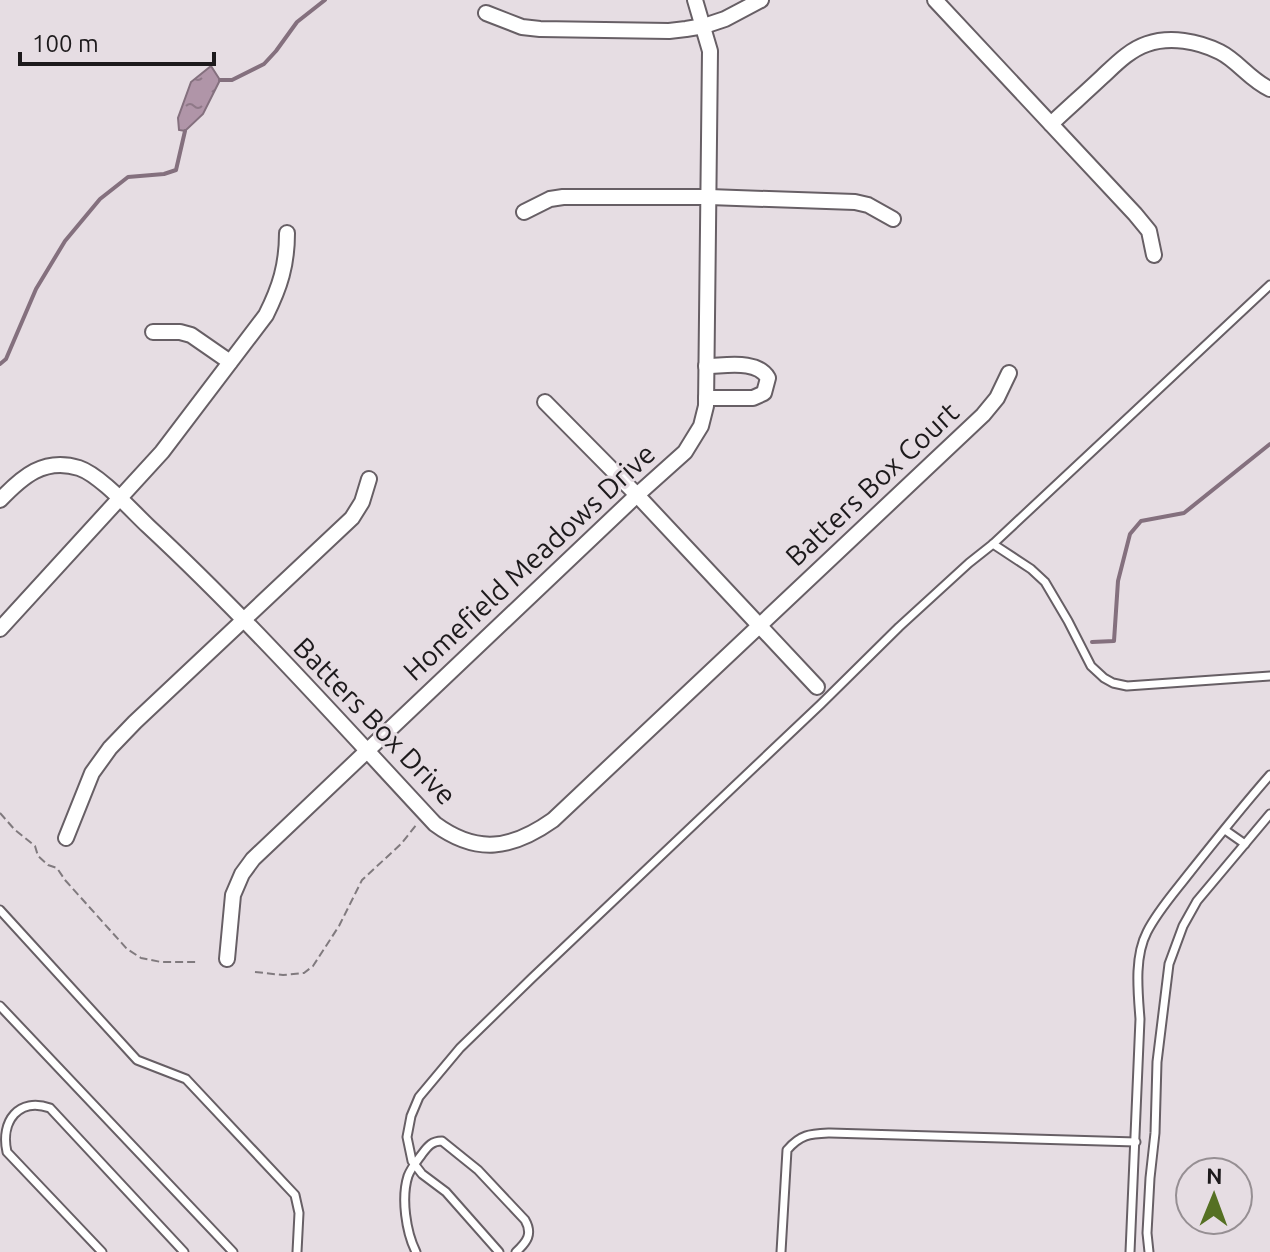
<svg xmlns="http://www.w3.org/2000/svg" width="1270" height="1252" viewBox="0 0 1270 1252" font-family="Ubuntu,sans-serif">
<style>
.water{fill:url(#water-ripples);stroke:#84707e;stroke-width:2}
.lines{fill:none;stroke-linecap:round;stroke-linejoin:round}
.stream{stroke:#84707e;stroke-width:4}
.lane-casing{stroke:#675f65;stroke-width:11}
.street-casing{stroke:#675f65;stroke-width:18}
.path{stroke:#807a7e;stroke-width:2;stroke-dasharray:8 4;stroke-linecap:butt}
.lane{stroke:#fff;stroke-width:7}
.street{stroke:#fff;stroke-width:14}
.labels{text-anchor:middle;stroke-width:6;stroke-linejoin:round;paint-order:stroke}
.street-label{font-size:28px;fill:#1d1a1c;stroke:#e6dde3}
</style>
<defs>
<pattern id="water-ripples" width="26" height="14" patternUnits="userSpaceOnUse" patternTransform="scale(2)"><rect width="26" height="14" fill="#b095a8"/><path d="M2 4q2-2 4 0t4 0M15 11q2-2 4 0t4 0" fill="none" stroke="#8f7988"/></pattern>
</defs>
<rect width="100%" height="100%" fill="#e6dde3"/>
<path class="water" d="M211 66 220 80 203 114 185 131 179 130 178 118 191 82Z"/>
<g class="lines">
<g class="stream">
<path d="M220 80H232L264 64 276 51 297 22 325 0"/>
<path d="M0 364 6 359 36 289 65 241 100 199 128 177 164 174 176 170 185 131"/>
<path d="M1092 642 1114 641 1118 581 1130 534 1141 521 1184 513 1270 444"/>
</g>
<g class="lane-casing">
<g id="lane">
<path d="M993 544 1031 569 1045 582 1068 621 1091 666 1104 678 1113 683 1127 686 1270 676"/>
<path d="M1225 830 1245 844"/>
<path d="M0 910 137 1060 186 1079 295 1195 299 1213 297 1252"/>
<path d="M0 1006 233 1252"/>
<path d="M102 1252 7 1152C0 1121 19 1097 50 1108L184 1252"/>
<path d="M416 1252C406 1232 401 1198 408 1176 411 1168 417 1161 422 1154 428 1146 432 1141 442 1141L478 1170 525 1220C533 1234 527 1242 516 1252"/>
<path d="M499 1252 446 1192 422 1174 412 1161 407 1137 411 1116 419 1097 460 1048 532 978 821 704 899 627 969 563 993 544 1270 285"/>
<path d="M781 1252 787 1150C801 1134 810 1134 830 1133L1136 1142"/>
<path d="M1130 1252 1140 1019C1138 992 1134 957 1147 932 1157 912 1173 894 1187 876 1214 842 1241 808 1270 775"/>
<path d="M1149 1252 1147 1233 1150 1178 1155 1133 1157 1062 1169 964 1183 926 1197 901 1270 814"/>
</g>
</g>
<g class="street-casing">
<g id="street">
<path d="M935 0 1135 214 1149 231 1154 255"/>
<path d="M486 13 522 27 540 29 669 31 686 29 704 26 725 19 761 0"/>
<path d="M1051 124C1068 108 1085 93 1102 77 1115 65 1129 50 1147 44 1170 36 1198 41 1220 52 1238 61 1250 80 1270 89"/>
<path d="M524 212 550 199 563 197H709L855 202 868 205 893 219"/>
<path d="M153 332H180L191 335 230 362"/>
<path d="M706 398H753L764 393 768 378C757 359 725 366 706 366"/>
<path d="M545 402 637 495 817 687"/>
<path d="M0 500C22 477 44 457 79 468 100 475 131 510 148 526 249 620 341 723 435 824 477 855 512 849 553 820L983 415 997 398 1009 373"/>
<path d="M0 629 162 452 266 315C280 287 287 265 287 233"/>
<path d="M66 838 92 773 110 748 135 722 352 518 362 502 369 479"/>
<path d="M227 959 233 895 242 874 253 859 637 495 685 452 701 426 706 406 710 51 695 0"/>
</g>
</g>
<g class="path">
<path d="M0 813 15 830 35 846 38 856 48 865 57 868 65 880 127 949 141 958 161 962H197"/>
<path d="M255 972 283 975 304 973 313 966 339 926 362 880 401 844 417 824"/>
</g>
<use href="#lane" class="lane"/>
<use href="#street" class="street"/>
</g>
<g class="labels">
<g class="street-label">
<text transform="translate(872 484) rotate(-43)" y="10">Batters Box Court</text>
<text transform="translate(529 562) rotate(-43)" y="10">Homefield Meadows Drive</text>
<text transform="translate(375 721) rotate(46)" y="10">Batters Box Drive</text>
</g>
</g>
<g transform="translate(1214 1196) rotate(1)"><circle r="38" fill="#e6dde3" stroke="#968f93" stroke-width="2"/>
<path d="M0-6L14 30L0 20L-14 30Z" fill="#557023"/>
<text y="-12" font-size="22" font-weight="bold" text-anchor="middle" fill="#1d1a1c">N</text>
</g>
<path d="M20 52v12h194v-12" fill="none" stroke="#1d1a1c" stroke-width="4"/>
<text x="32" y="52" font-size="24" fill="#1d1a1c" stroke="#e6dde3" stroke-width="6" paint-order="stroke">100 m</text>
</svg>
